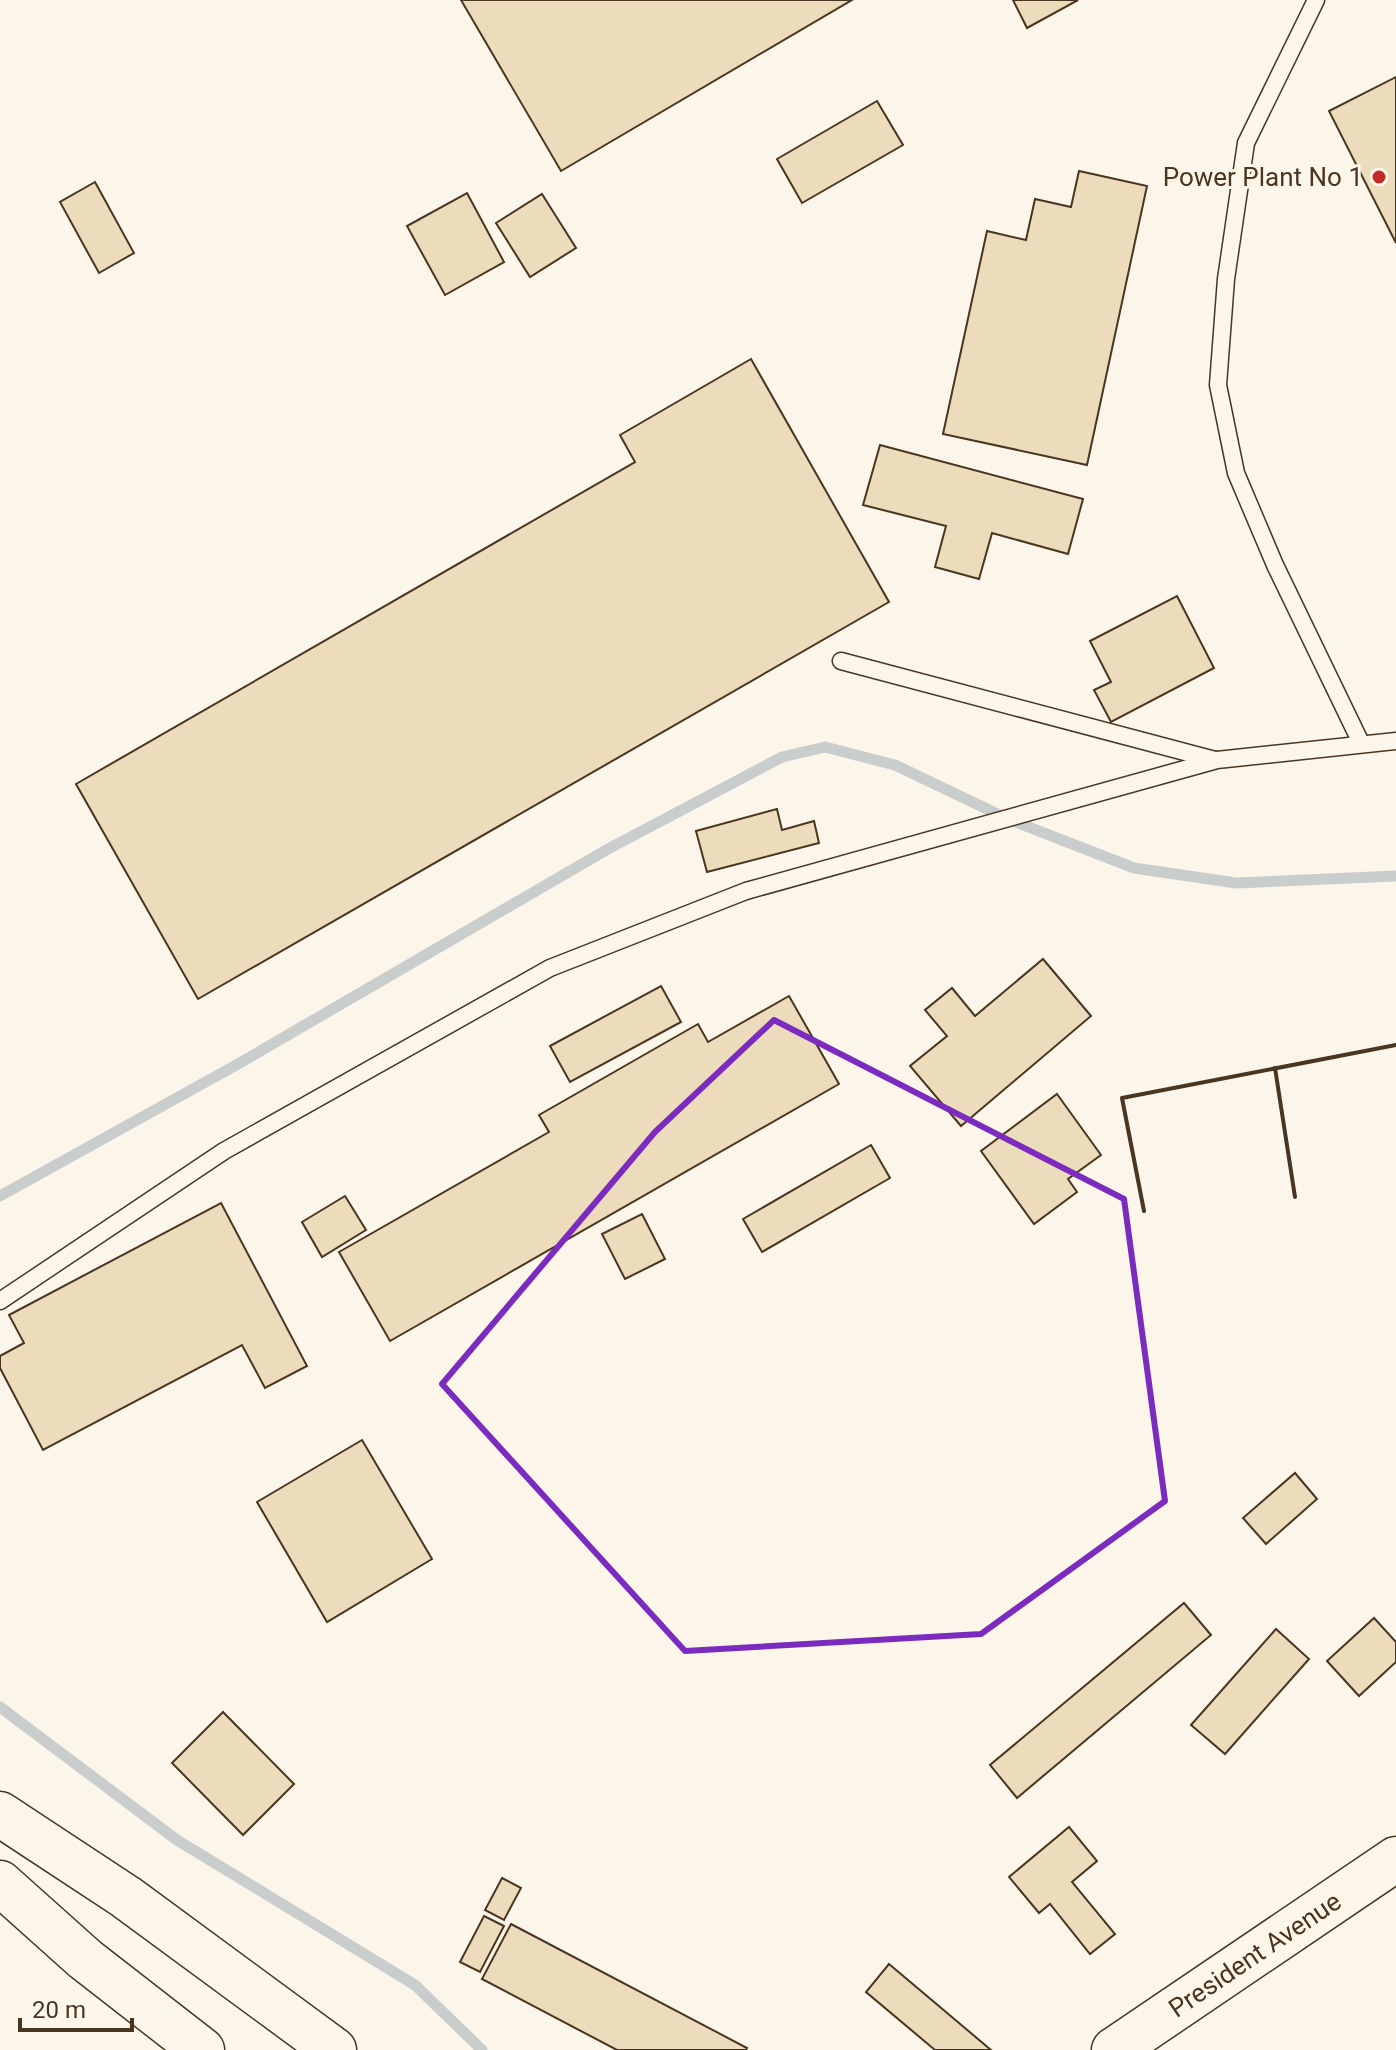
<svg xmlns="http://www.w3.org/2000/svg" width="1396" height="2050" viewBox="0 0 1396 2050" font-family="Roboto,sans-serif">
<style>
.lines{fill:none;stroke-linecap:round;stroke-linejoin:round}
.stream{stroke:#c9cecd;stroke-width:11}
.building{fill:#ecdcbc;stroke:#4a3520;stroke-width:2}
.lane-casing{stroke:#4a3520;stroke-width:19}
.secondary-casing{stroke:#4a3520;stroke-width:47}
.highway-casing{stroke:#4a3520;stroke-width:47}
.lane{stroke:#fbf6e9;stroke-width:16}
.secondary{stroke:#fbf6e9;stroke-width:44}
.highway{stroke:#fbf6e9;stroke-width:44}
.wall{stroke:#4a3520;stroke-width:4}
.marked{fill:none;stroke:#7b2cbf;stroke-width:6;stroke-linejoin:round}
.poi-dot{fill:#c62828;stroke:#fbf6e9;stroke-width:3}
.labels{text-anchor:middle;stroke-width:6;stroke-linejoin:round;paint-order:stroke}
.poi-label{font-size:26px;fill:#4a3520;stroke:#fbf6e9;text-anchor:end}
.street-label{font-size:26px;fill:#4a3520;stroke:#fbf6e9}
</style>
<rect width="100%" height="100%" fill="#fbf6e9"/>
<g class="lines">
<g class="stream">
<path d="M0 1196 238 1064 608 849 782 757 825 747 895 765 1008 819 1134 868 1236 883 1396 876"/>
<path d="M0 1707 177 1840 415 1985 482 2050"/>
</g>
</g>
<g class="building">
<path d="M461 0H852L561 171Z"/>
<path d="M1013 0H1078L1027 28Z"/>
<path d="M1396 77V243L1329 111Z"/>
<path d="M877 101 903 145 802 203 777 159Z"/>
<path d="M1079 171 1147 186 1087 465 943 434 987 231 1026 240 1035 199 1071 207Z"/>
<path d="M95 182 134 253 99 273 60 202Z"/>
<path d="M467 193 504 262 445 295 407 226Z"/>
<path d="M542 194 576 248 530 277 496 223Z"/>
<path d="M751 359 889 602 198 999 76 784 635 462 620 435Z"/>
<path d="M880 445 1083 499 1068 554 992 533 979 579 935 567 946 526 863 505Z"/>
<path d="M1177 596 1214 668 1111 722 1094 690 1111 682 1090 641Z"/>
<path d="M777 809 782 830 814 821 819 843 707 872 696 831Z"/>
<path d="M1043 959 1091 1016 961 1126 910 1066 947 1036 925 1010 952 988 975 1016Z"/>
<path d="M661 986 681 1022 570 1082 550 1046Z"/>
<path d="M789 996 839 1084 390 1341 339 1252 549 1132 539 1115 698 1024 708 1042Z"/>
<path d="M1057 1094 1101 1155 1068 1179 1077 1192 1034 1224 981 1151Z"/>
<path d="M871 1145 890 1178 762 1252 743 1219Z"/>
<path d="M345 1196 366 1230 322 1257 302 1222Z"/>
<path d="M221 1203 307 1366 265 1388 242 1345 43 1450 0 1368V1356L24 1343 9 1315Z"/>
<path d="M642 1214 665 1259 625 1279 602 1234Z"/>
<path d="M362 1440 432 1559 327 1622 257 1502Z"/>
<path d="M1295 1473 1317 1499 1266 1544 1243 1518Z"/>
<path d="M1184 1603 1211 1635 1017 1798 990 1765Z"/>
<path d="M1374 1618 1396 1642V1662L1359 1696 1327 1661Z"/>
<path d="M1276 1629 1309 1659 1225 1754 1191 1725Z"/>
<path d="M223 1712 294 1784 243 1835 172 1763Z"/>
<path d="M1069 1827 1097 1861 1072 1882 1115 1934 1090 1954 1050 1904 1039 1913 1009 1877Z"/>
<path d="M502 1878 521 1888 504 1920 485 1910Z"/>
<path d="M484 1916 504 1926 480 1972 460 1962Z"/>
<path d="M511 1924 747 2048 746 2050H617L482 1979Z"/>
<path d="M889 1964 991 2050H935L866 1992Z"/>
</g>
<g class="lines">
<g class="lane-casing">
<g id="lane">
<path d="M1316 0 1246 143 1226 279 1218 385 1236 473 1275 565 1361 743"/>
<path d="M841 661 1215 760"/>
<path d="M0 1301 224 1151 550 968 746 891 1217 760 1396 741"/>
</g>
</g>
<g class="secondary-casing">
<g id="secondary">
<path id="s1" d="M1114 2050 1396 1859"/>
</g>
</g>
<g class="highway-casing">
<g id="highway">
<path d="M0 1814 126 1897 334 2050"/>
<path d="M0 1883 85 1959 202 2050"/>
</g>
</g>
<use href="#lane" class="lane"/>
<use href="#secondary" class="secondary"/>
<use href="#highway" class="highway"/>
<g class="wall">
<path d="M1275 1068 1295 1197"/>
<path d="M1144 1211 1122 1098 1396 1045"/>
</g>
</g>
<path class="marked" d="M774 1020 1124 1199 1165 1501 981 1634 685 1651 442 1384 655 1132Z"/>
<circle class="poi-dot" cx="1379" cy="177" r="8"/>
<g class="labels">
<g class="poi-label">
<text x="1363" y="186">Power Plant No 1</text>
</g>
<g class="street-label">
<text dy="9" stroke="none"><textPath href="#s1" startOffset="170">President Avenue</textPath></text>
</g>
</g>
<path d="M20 2018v12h112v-12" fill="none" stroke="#4a3520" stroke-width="4"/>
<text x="32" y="2018" font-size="24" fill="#4a3520" stroke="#fbf6e9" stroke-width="6" paint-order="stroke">20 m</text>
</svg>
